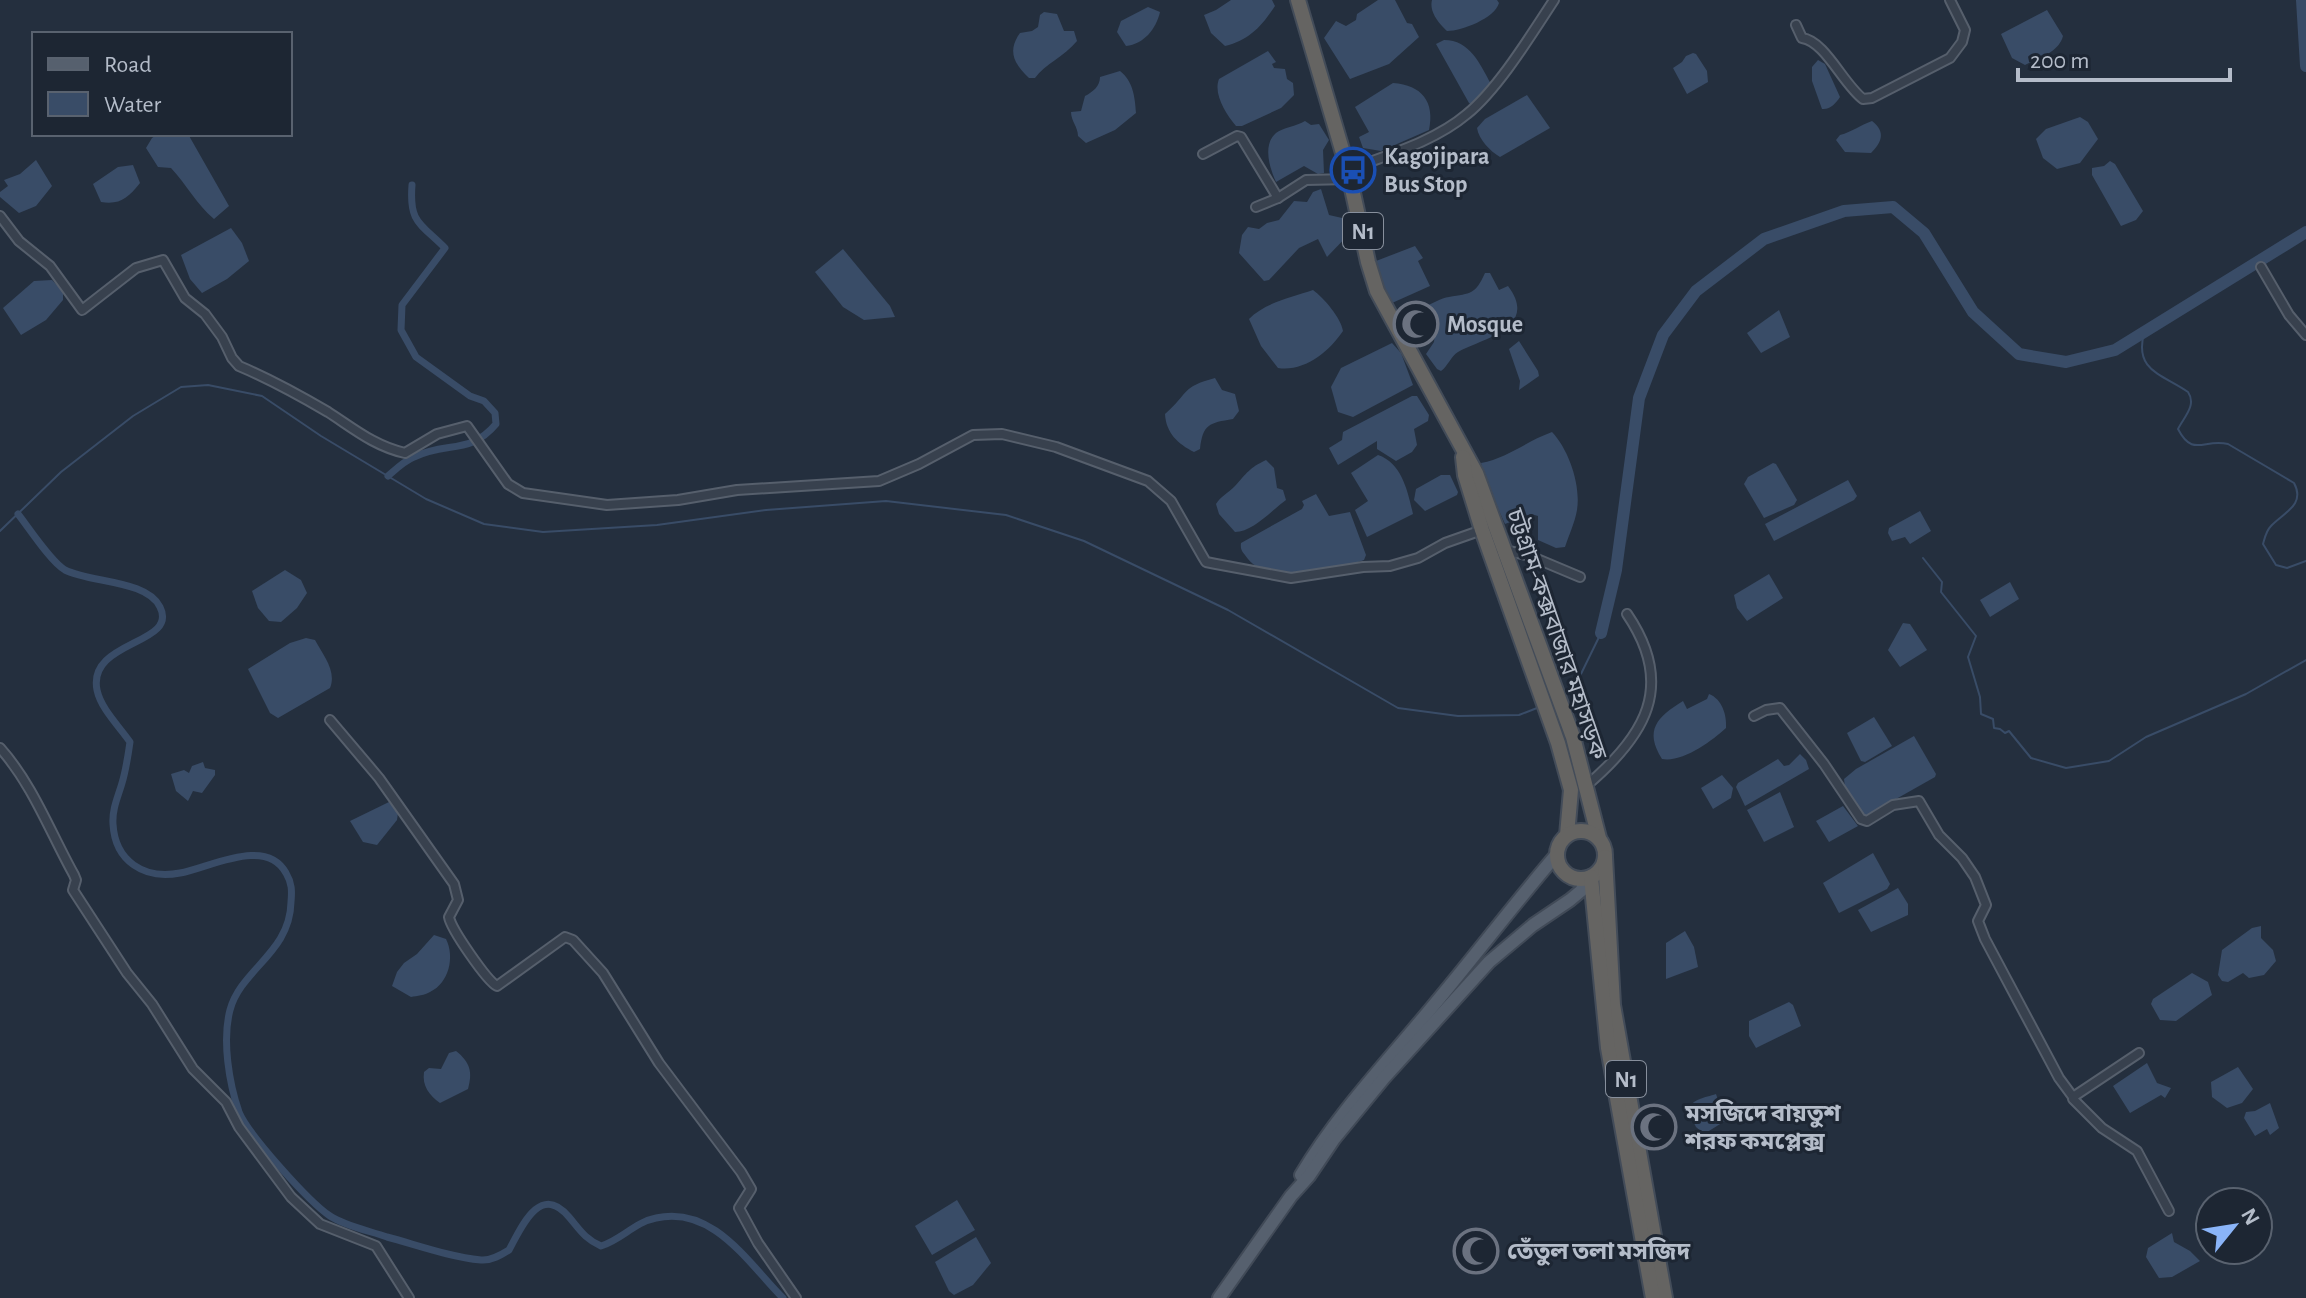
<svg xmlns="http://www.w3.org/2000/svg" width="2306" height="1298" viewBox="0 0 2306 1298" font-family="'Alegreya Sans','Noto Sans Bengali',sans-serif">
<style>
.water{fill:#394c67}
.lines{fill:none;stroke-linecap:round;stroke-linejoin:round}
.stream{stroke:#394c67;stroke-width:2}
.canal{stroke:#394c67;stroke-width:7}
.river{stroke:#394c67;stroke-width:12}
.minor-casing{stroke:#565f6c;stroke-width:12}
.primary-casing{stroke:#414a57;stroke-width:16}
.trunk-casing{stroke:#434c59;stroke-width:18}
.minor{stroke:#38414e;stroke-width:8}
.primary{stroke:#56606e;stroke-width:12}
.trunk{stroke:#656462;stroke-width:14}
.labels{text-anchor:middle;stroke-width:6;stroke-linejoin:round;paint-order:stroke}
.shield{fill:#1d2633;stroke:#878f9c;stroke-width:2}
.shield-label{font-size:22px;font-weight:bold;fill:#b4bcc9}
.poi-label{font-size:24px;font-weight:bold;fill:#b4bcc9;stroke:#1d2633;text-anchor:start}
.street-label{font-size:24px;fill:#b4bcc9;stroke:#1d2633}
</style>
<rect width="100%" height="100%" fill="#242f3e"/>
<g class="water">
<path d="M1231 0H1272L1275 6C1261 27 1249 40 1225 46L1211 33 1204 15 1216 10Z"/>
<path d="M1378 0H1395L1407 23 1412 24 1419 37 1389 64 1350 79 1324 38 1336 21 1346 26 1356 20 1357 14Z"/>
<path d="M1432 0H1497L1499 3C1495 18 1462 31 1447 31 1438 23 1429 11 1432 0Z"/>
<path d="M1148 7 1160 12C1156 29 1144 44 1126 46L1117 32 1121 21Z"/>
<path d="M2047 10 2063 36C2059 52 2039 58 2025 65L2012 58 2001 34Z"/>
<path d="M1044 12 1057 14 1064 31H1074L1077 41C1064 57 1045 64 1035 78H1029C1014 64 1007 51 1020 33L1032 31 1038 27 1040 15Z"/>
<path d="M1444 40C1470 40 1480 64 1491 84L1471 104 1469 103 1436 44Z"/>
<path d="M1268 51 1276 62 1272 64 1274 68 1285 69 1287 79 1293 83 1294 95 1281 108 1242 126H1236C1226 114 1213 94 1219 79Z"/>
<path d="M1693 53 1696 54 1707 71 1708 82 1687 94 1673 68 1682 62 1686 56Z"/>
<path d="M1818 60 1825 64 1840 97C1836 103 1830 110 1822 109L1812 81V67Z"/>
<path d="M1120 71C1133 81 1135 97 1136 113L1115 130 1086 143 1078 136C1078 127 1071 121 1071 112L1081 111 1085 96C1093 92 1100 86 1100 77Z"/>
<path d="M1393 83C1422 85 1435 102 1429 130L1381 151 1363 148 1359 137 1369 132 1355 107Z"/>
<path d="M1527 95 1550 128 1500 157C1490 151 1479 140 1477 128L1485 119Z"/>
<path d="M2080 117 2088 122 2098 139 2080 163 2057 169 2043 158 2036 139 2046 129Z"/>
<path d="M1305 121 1311 125 1319 124 1329 140 1323 150 1324 173 1318 174 1304 166 1276 182C1270 169 1262 145 1276 133 1282 128 1297 126 1305 121Z"/>
<path d="M1872 121C1886 132 1882 142 1871 153L1845 152 1836 140 1840 135C1852 132 1860 125 1872 121Z"/>
<path d="M158 134H188L229 206 214 219C196 204 187 185 171 168L158 167 146 148 152 138Z"/>
<path d="M36 160 52 186 36 206 19 213 0 197V192L8 186 4 180 20 174Z"/>
<path d="M2110 161 2115 164 2143 211 2136 220 2121 226 2092 175V168L2104 166Z"/>
<path d="M133 165 140 183C128 198 120 205 101 202L93 184 118 167Z"/>
<path d="M1321 189 1329 215 1351 220 1352 231 1327 257 1318 239 1299 248 1269 280 1264 281 1239 253 1242 235 1248 227 1259 229 1267 223 1279 220 1294 201 1307 202 1313 192Z"/>
<path d="M231 228 242 243 249 261 227 279 202 293 190 279 181 255Z"/>
<path d="M1415 246 1423 258 1418 261 1430 286 1392 303 1377 274 1376 261Z"/>
<path d="M843 249 890 306 895 317 864 320 843 307 815 272Z"/>
<path d="M1485 273H1490L1499 290 1508 286C1539 327 1485 338 1458 352 1451 356 1448 366 1441 371L1437 369 1426 354 1434 342 1435 332 1424 307C1432 304 1441 298 1449 297 1471 293 1475 295 1485 273Z"/>
<path d="M52 280 63 291V300L46 320 21 335 3 308 34 281Z"/>
<path d="M1313 290C1324 298 1341 318 1343 331 1329 352 1304 372 1278 368L1261 346 1249 319C1264 303 1292 297 1313 290Z"/>
<path d="M1779 310 1790 337 1761 353 1747 333Z"/>
<path d="M1519 341 1538 371 1539 376 1519 390 1520 381 1509 349Z"/>
<path d="M1392 343 1401 353 1413 385 1353 417 1338 412 1331 387 1341 368Z"/>
<path d="M1215 378 1222 390 1235 394 1239 411 1233 419C1209 423 1203 424 1200 449L1194 452C1178 444 1166 433 1165 414 1189 393 1181 387 1215 378Z"/>
<path d="M1412 396H1417L1429 415 1428 421 1414 429 1417 445 1412 452 1396 461 1377 449V441L1338 465 1329 448 1342 440 1343 432Z"/>
<path d="M1552 432C1569 450 1581 485 1577 510 1575 522 1569 535 1565 547L1556 548 1538 540V516L1531 514 1505 524 1485 480 1481 463C1507 458 1527 441 1552 432Z"/>
<path d="M1378 455C1402 463 1408 492 1413 514L1367 537 1355 510 1368 501 1351 473Z"/>
<path d="M1266 460 1274 468 1277 488 1283 490 1286 500C1272 510 1253 532 1235 532L1219 514 1216 504C1221 496 1228 493 1235 486 1247 473 1249 468 1266 460Z"/>
<path d="M1773 463 1776 464 1797 500 1794 505 1764 518 1744 484 1748 477Z"/>
<path d="M1441 475H1450L1458 492 1457 495 1425 511 1414 500 1416 489Z"/>
<path d="M1848 480 1857 496 1854 500 1774 541 1765 524Z"/>
<path d="M1316 494 1329 516 1350 512 1366 555 1364 560C1335 570 1270 586 1248 559 1243 552 1240 551 1241 543L1302 509 1304 505 1302 501Z"/>
<path d="M1920 511 1931 531 1910 544 1905 537 1892 541 1888 533 1889 528Z"/>
<path d="M285 570 301 580 307 593 297 608 281 622 269 621 258 608 252 591Z"/>
<path d="M1769 574 1783 598 1747 621 1737 608 1734 595Z"/>
<path d="M2010 582 2019 599 1990 617 1980 600Z"/>
<path d="M1903 623 1910 624 1927 650 1900 667 1888 650Z"/>
<path d="M306 638 315 640C323 655 337 671 330 688L278 718 270 713 248 669 290 643Z"/>
<path d="M1709 694C1722 699 1727 715 1726 728 1712 741 1682 763 1662 759 1644 730 1657 717 1683 701L1687 709 1707 699Z"/>
<path d="M1874 717 1892 746 1865 762 1861 761 1847 733Z"/>
<path d="M1914 736 1936 774 1935 777 1866 816 1861 815 1845 787 1844 779 1856 769Z"/>
<path d="M1800 754 1806 760 1809 769 1745 806 1736 787 1738 783 1778 759 1784 766 1789 765Z"/>
<path d="M203 762 205 768 215 770V775L202 793 193 791 188 801 176 791 171 774 184 770 189 773 192 766Z"/>
<path d="M1722 775 1733 788 1731 798 1713 809 1701 788Z"/>
<path d="M1780 792 1794 827 1764 842 1747 810Z"/>
<path d="M389 802 398 813 397 820 377 845 363 842 350 821Z"/>
<path d="M1843 806 1858 826 1829 842 1816 821Z"/>
<path d="M1873 853 1890 884 1887 889 1839 913 1823 883Z"/>
<path d="M1898 888 1908 904V915L1871 932 1858 910Z"/>
<path d="M2261 926V938L2273 950 2276 961 2264 975 2249 978 2243 973 2228 982 2222 981 2218 975 2222 950 2252 928Z"/>
<path d="M1685 931 1694 947 1698 967 1666 979V943Z"/>
<path d="M434 935 446 939C455 957 449 983 430 992 425 995 417 996 411 997L392 986 397 972 404 963 417 954Z"/>
<path d="M2192 973 2208 982 2212 995 2176 1021 2160 1020 2151 1004 2153 999Z"/>
<path d="M1789 1002 1793 1005 1801 1026 1756 1048 1749 1036V1021Z"/>
<path d="M456 1051C470 1062 473 1072 468 1089L440 1103C429 1095 422 1086 424 1072L429 1068 441 1069 449 1053Z"/>
<path d="M2147 1063 2157 1083 2171 1088 2165 1098 2161 1095 2130 1113 2113 1086Z"/>
<path d="M2238 1067 2253 1089 2242 1103 2227 1108 2212 1097 2211 1082Z"/>
<path d="M1716 1094 1725 1121 1704 1134 1696 1127 1688 1111C1692 1098 1705 1098 1716 1094Z"/>
<path d="M2270 1103 2279 1128 2270 1135 2267 1129 2255 1136 2244 1118 2246 1112 2255 1111Z"/>
<path d="M957 1200 975 1230 932 1255 915 1226Z"/>
<path d="M2172 1233 2174 1242 2190 1251 2200 1261 2172 1277 2159 1278 2146 1257 2148 1248Z"/>
<path d="M976 1237 991 1263 973 1285 954 1295 949 1291 935 1262Z"/>
</g>
<g class="lines">
<g class="stream">
<path d="M2144 333C2134 371 2162 374 2188 392 2197 405 2184 417 2178 429 2193 458 2204 438 2228 444L2294 483C2306 505 2283 513 2271 526 2266 531 2265 537 2263 544L2276 565 2287 568 2306 561"/>
<path d="M0 531 61 472 133 416 181 387 208 385 262 396 321 436 426 499 484 524 543 532 657 525 766 510 886 501 1006 515 1084 541 1228 610 1398 708 1458 716 1519 715 1537 708"/>
<path d="M1923 558 1942 582 1941 592 1976 636 1968 657 1980 697 1981 714 1993 719 1994 728 2000 729 2005 733 2009 731 2031 758 2066 768 2109 761 2146 737 2246 694 2306 660"/>
<path d="M1564 694 1578 680 1601 633"/>
</g>
<g class="canal">
<path d="M388 476C396 469 404 461 414 457 447 441 470 455 496 424L495 413 484 401 470 396 416 357 401 330 402 305 445 248C420 223 409 223 412 185"/>
<path d="M18 514C29 528 51 562 65 570 91 583 147 580 160 607 179 645 87 640 97 690 101 709 119 726 130 742 128 756 126 770 122 783 118 797 112 809 113 824 115 861 144 880 180 873 209 868 266 836 286 873 292 883 292 891 291 902 290 953 241 969 230 1010 222 1040 229 1083 239 1112 248 1134 309 1202 330 1216 345 1226 370 1231 387 1237 417 1245 450 1257 481 1260 491 1261 501 1255 509 1250 521 1228 540 1182 569 1217 580 1230 585 1239 601 1246 621 1240 635 1222 656 1218 713 1205 748 1263 783 1298"/>
</g>
<g class="river">
<path d="M2302 0 2306 66"/>
<path d="M1601 633 1616 570 1639 398 1663 335 1696 291 1764 239 1844 211 1893 207 1924 233 1973 312 2019 354 2066 362 2115 350 2306 232"/>
</g>
<g class="minor-casing">
<g id="minor">
<path d="M1796 25 1802 38C1825 41 1843 84 1863 99L1872 98 1950 58 1962 42 1965 30 1950 0"/>
<path d="M1203 154 1237 136 1241 137 1278 198"/>
<path d="M1348 170C1387 155 1434 142 1467 114 1498 89 1531 35 1554 0"/>
<path d="M1256 207 1278 198 1306 180 1350 179"/>
<path d="M0 216 19 241 50 266 82 310 136 268 163 260 185 298 205 314 222 337 232 358 239 366C270 379 299 395 328 412 353 428 374 446 405 453L437 434 467 426 508 484 523 493 607 505 678 500 737 490 879 481 919 464 973 435 1002 434 1056 447 1148 481 1171 501 1203 557 1206 562 1216 564 1291 578 1363 567 1390 566 1418 558 1445 543 1482 530"/>
<path d="M2261 267 2289 315 2306 335"/>
<path d="M1501 549 1530 556 1580 577"/>
<path d="M1754 716 1766 710 1780 708 1824 764 1861 819 1867 821 1893 805 1919 801 1939 835 1962 858 1975 877 1986 905 1978 921 1985 939 2059 1078 2073 1097"/>
<path d="M330 720 379 778 454 884 458 900 449 917C451 929 487 981 497 986L565 937 573 940 603 973 659 1063 741 1172 751 1189 739 1208 758 1243 796 1298"/>
<path d="M0 748C33 785 50 832 74 875L76 880 73 890 127 973 152 1004 193 1069 226 1102 239 1127 291 1197 320 1224 376 1246 409 1298"/>
<path d="M1586 786C1645 736 1676 686 1627 614"/>
<path d="M2139 1053 2073 1097V1099L2102 1128 2137 1151 2169 1211"/>
</g>
</g>
<g class="primary-casing">
<g id="primary">
<path d="M1301 1175C1338 1113 1387 1062 1433 1006 1475 956 1514 904 1557 854"/>
<path d="M1219 1298 1291 1196 1309 1176 1334 1139 1384 1078 1489 962 1533 925 1570 900 1582 890 1585 878"/>
</g>
</g>
<g class="trunk-casing">
<g id="trunk">
<path d="M1298 0 1348 170 1368 262 1377 291 1476 473 1573 737 1599 838"/>
<path d="M1463 457 1465 475 1482 530 1558 743 1571 790 1567 835"/>
<circle cx="1581" cy="855" r="24"/>
<path d="M1605 857 1613 1005 1665 1298"/>
<path d="M1591 877 1608 1048 1653 1298"/>
</g>
</g>
<use href="#minor" class="minor"/>
<use href="#primary" class="primary"/>
<use href="#trunk" class="trunk"/>
</g>
<defs>
<g id="bus-ring" transform="scale(2.3)"><circle r="9.5" fill="#1d2633" stroke="#1a4fb4" stroke-width="1.5"/><path d="M-5-6H5V4H4V6H2V4H-2V6H-4V4H-5ZM-3.5-4V0h7V-4ZM-3.5 1.2v1.5H-2V1.2ZM2 1.2v1.5H3.5V1.2Z" fill="#1a4fb4"/></g>
<g id="mosque-ring" transform="scale(2.3)"><circle r="9.5" fill="#1d2633" stroke="#6b7280" stroke-width="1.5"/><path d="M3.5-4.9A6 6 0 1 0 3.5 4.9A5 5 0 1 1 3.5-4.9Z" fill="#6b7280"/></g>
</defs>
<g fill-rule="evenodd">
<use href="#bus-ring" x="1353" y="170"/>
<use href="#mosque-ring" x="1416" y="324"/>
<use href="#mosque-ring" x="1654" y="1127"/>
<use href="#mosque-ring" x="1476" y="1251"/>
</g>
<g class="labels">
<g class="shield">
<rect x="1343" y="213" width="40" height="36" rx="6"/>
<rect x="1606" y="1061" width="40" height="36" rx="6"/>
</g>
<g class="shield-label">
<text x="1363" y="239">N1</text>
<text x="1626" y="1087">N1</text>
</g>
<g class="poi-label">
<text x="1384" y="164">Kagojipara<tspan x="1384" dy="28">Bus Stop</tspan></text>
<text x="1447" y="332">Mosque</text>
<text x="1685" y="1121">মসজিদে বায়তুশ<tspan x="1685" dy="28">শরফ কমপ্লেক্স</tspan></text>
<text x="1507" y="1259">তেঁতুল তলা মসজিদ</text>
</g>
<g class="street-label">
<text transform="translate(1557 634) rotate(71)" y="8">চট্টগ্রাম-কক্সবাজার মহাসড়ক</text>
</g>
</g>
<rect x="32" y="32" width="260" height="104" fill="#1d2633" stroke="#59626f" stroke-width="2"/>
<rect x="48" y="58" width="40" height="12" fill="#56606e" stroke="#59626f" stroke-width="2"/>
<text x="104" y="72" font-size="24" fill="#b4bcc9">Road</text>
<rect x="48" y="92" width="40" height="24" fill="#394c67" stroke="#59626f" stroke-width="2"/>
<text x="104" y="112" font-size="24" fill="#b4bcc9">Water</text>
<g transform="translate(2234 1226) rotate(60)"><circle r="38" fill="#1d2633" stroke="#59626f" stroke-width="2"/>
<path d="M0-6L14 30L0 20L-14 30Z" fill="#8ab4f8"/>
<text y="-12" font-size="22" font-weight="bold" text-anchor="middle" fill="#b4bcc9">N</text>
</g>
<path d="M2018 68v12h212v-12" fill="none" stroke="#b4bcc9" stroke-width="4"/>
<text x="2030" y="68" font-size="24" fill="#b4bcc9" stroke="#1d2633" stroke-width="6" paint-order="stroke">200 m</text>
</svg>
